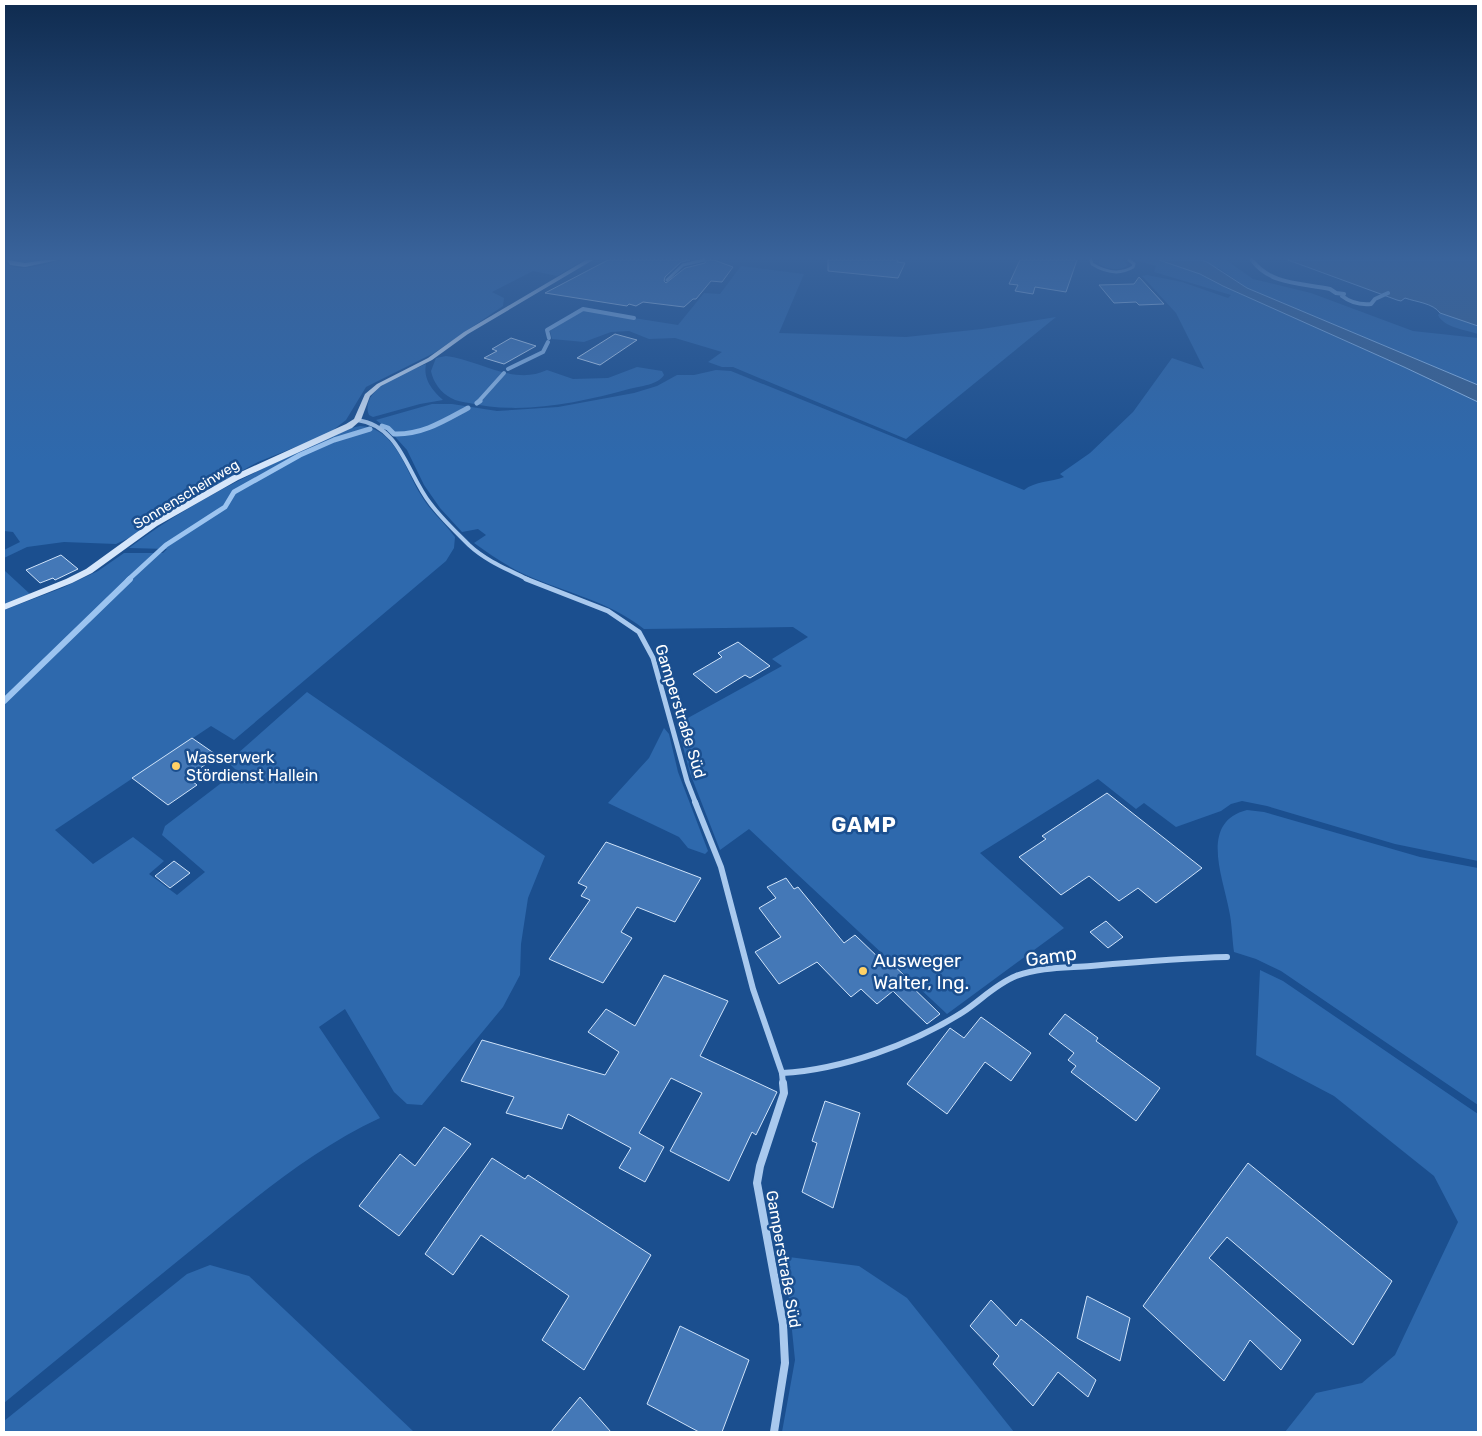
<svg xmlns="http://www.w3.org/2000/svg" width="1482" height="1436" viewBox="0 0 1482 1436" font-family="Rubik,sans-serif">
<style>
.green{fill:#2e69ad}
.water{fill:#3c6290;stroke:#9cc4f0}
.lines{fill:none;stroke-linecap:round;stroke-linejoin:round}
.stream-far2{stroke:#9cc4f0;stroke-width:4}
.stream-far1{stroke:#9cc4f0;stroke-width:5}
.stream{stroke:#9cc4f0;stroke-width:6}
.building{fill:#4478b7;stroke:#cfe3fa}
.street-far4{stroke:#a9c9ee;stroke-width:3}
.street-far3{stroke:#a9c9ee;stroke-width:4}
.street-far2{stroke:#a9c9ee;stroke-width:5}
.street-far1{stroke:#a9c9ee;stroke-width:6}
.street{stroke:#a9c9ee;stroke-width:8}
.secondary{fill:#d6e6fa;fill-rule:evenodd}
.poi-dot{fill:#ffd166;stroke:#1b4f8f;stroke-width:2}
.labels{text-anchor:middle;stroke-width:5;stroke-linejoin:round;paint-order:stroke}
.far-street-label{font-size:14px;fill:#fff;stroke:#1b4f8f}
.street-label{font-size:16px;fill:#fff;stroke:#1b4f8f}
.poi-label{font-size:16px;fill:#fff;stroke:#1b4f8f;text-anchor:start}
.near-street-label{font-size:19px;fill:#fff;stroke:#1b4f8f}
.near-poi-label{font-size:19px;fill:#fff;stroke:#1b4f8f;text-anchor:start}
.district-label{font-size:21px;font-weight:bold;letter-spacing:1px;fill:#fff;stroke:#1b4f8f}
</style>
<rect width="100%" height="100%" fill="#1b4f8f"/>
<g class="green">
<path d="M4 260H6V263C19 274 46 264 61 260H584L557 276 533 271 492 292 504 298 503 306 434 353 366 387 346 420 328 434 258 462 196 496 131 537 116 544 64 542 27 547 4 558V550L20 542 13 532 4 531Z"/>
<path d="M1099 260H1122L1128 265C1119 272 1107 269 1099 264Z"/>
<path d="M1135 260H1159L1200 274 1223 286 1404 367 1478 402V861L1395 844 1267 806 1242 801 1231 804 1221 811 1176 827 1144 803 1136 809 1098 779 980 853 1064 928 947 1014 749 829 720 850 690 773 677 724 782 666 772 659 808 637 793 627 644 629C609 601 566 593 526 575 508 567 491 555 474 543L486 535 478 529 462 532 440 508 424 485 407 450 388 429 376 420 432 404H452L497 411 558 407 634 393 657 386 677 375H694L716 370 731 371 1024 490C1035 481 1051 482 1064 477L1060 474 1090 453 1133 412 1172 358 1204 369 1176 313 1142 276 1147 275 1182 282 1228 298 1231 295 1154 272 1156 266Z"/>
<path d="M1188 260H1226L1253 279 1311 293 1413 331 1478 338V385L1247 288 1219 268Z"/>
<path d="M741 266 804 274 779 333 906 337 982 329 1056 317 906 439 733 367H722L708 362 722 352 675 338 649 339 629 331 611 332 584 342 552 339 550 331 583 310 678 325 704 293 720 294Z"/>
<path d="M1440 313 1478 326V334C1466 330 1443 327 1438 315Z"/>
<path d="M446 356C479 360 514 386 547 370L573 379 608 378 637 367 662 371 664 375C658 385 640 386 629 389 578 403 522 415 469 403 463 402 456 401 451 398 441 393 433 382 431 371L436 358Z"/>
<path d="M426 364C423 379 432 390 443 400L420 404 373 417 369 415C359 388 408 372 426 364Z"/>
<path d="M360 426C396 428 405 470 421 495 430 511 445 523 455 537L454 548 446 561 234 740 211 726 55 830 93 864 133 837 164 861 149 874 177 895 205 872 162 835 165 826 237 771 228 762 307 692 545 856 528 898 521 944 520 975 503 1007 422 1105 407 1104 394 1092 345 1009 319 1027 380 1118C311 1150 253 1200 195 1247 131 1299 67 1351 4 1403V610L62 588 98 571 124 553H163L167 549 129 548C197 497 273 463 351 428Z"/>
<path d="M4 570 30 594 4 605Z"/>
<path d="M664 728 669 734 678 772 708 851 705 854 688 848 679 837 608 803 649 758Z"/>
<path d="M1247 810 1264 812 1420 857 1478 868V1105L1281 971 1256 959 1234 952C1232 938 1232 923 1229 910 1223 877 1199 822 1247 810Z"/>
<path d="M1260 970 1283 981 1478 1114V1432H1285L1316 1393 1362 1383 1395 1355 1458 1222 1434 1176 1334 1096 1256 1055Z"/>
<path d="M781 1256 859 1266 907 1298 1014 1432H782L795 1360 788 1291Z"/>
<path d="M210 1265 249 1276 414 1432H4V1421L187 1274Z"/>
</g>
<g class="water">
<path d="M1159 260H1200L1207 262 1247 288 1478 385V402L1404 367 1223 286 1200 274Z"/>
<path d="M1288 260H1478V326L1440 313C1433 303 1416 302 1405 298L1401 301 1397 300Z"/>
</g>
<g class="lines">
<g class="stream-far2">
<path d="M1252 260C1270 285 1302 283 1330 289L1336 293 1344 294 1342 296C1351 303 1360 305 1371 304L1375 299 1388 293"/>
<path d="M549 338 547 330 583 309 634 318"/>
<path d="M508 369 543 352 548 342"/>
<path d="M478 402 504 373"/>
</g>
<g class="stream-far1">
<path d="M477 403 480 401"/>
<path d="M382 426 388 428 394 434C422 435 444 421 468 408"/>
<path d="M128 580 166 545 225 507 234 492 300 455 334 440 370 429"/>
</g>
<path class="stream" d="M4 701 130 579"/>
</g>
<g class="building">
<path d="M608 260H690L681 262 665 277 664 281 666 283 685 268 705 263 707 260H714L733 267 722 282 711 281 696 299H693L684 307 643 302 636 306 629 304 627 306 545 293Z"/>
<path d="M828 260H898L897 262 905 263 898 278 828 271Z"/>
<path d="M1020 260H1077L1066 292 1035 287 1033 294 1015 291 1018 285 1009 284Z"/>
<path d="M1139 277 1164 304 1139 305 1136 302 1114 303 1099 285 1134 284Z"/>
<path d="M615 334 637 340 600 365 577 358Z"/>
<path d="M511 338 536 346 504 364 484 358 497 351 492 349Z"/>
<path d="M61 555 78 569 55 580 53 578 40 583 26 570Z"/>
<path d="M738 642 770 666 750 678 745 675 716 693 693 674 722 657 718 653Z"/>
<path d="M192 738 218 756 187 777 197 785 168 805 132 778Z"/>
<path d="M1107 793 1202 868 1156 903 1138 888 1119 901 1089 876 1061 895 1019 857 1046 839 1042 836Z"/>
<path d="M606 842 701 878 675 922 637 907 621 932 632 938 603 983 549 959 590 900 581 896 587 887 578 883Z"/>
<path d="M174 861 190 873 170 888 155 876Z"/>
<path d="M786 878 794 889 798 887 844 943 855 935 882 961 886 958 908 979 906 981 940 1014 927 1024 893 991 877 1004 861 989 851 997 817 962 779 984 755 952 781 937 759 908 776 898 767 887Z"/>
<path d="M1106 921 1123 937 1108 948 1090 932Z"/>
<path d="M664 975 728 1001 700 1056 777 1092 756 1135 752 1132 729 1181 670 1151 702 1093 671 1078 639 1133 664 1147 645 1182 619 1168 631 1148 568 1114 562 1129 506 1113 514 1097 461 1081 482 1040 605 1075 619 1052 588 1032 606 1009 635 1026Z"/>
<path d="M1065 1014 1098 1038 1096 1041 1160 1088 1136 1121 1071 1072 1076 1066 1068 1060 1074 1053 1049 1034Z"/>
<path d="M981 1017 1031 1053 1011 1081 985 1062 947 1114 907 1084 950 1028 964 1038Z"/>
<path d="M825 1101 860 1113 833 1208 802 1192 817 1143 812 1141Z"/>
<path d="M444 1127 471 1144 399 1236 359 1206 400 1154 415 1166Z"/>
<path d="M492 1158 525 1179 528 1175 651 1255 584 1370 542 1340 569 1296 481 1235 453 1275 425 1254Z"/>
<path d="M1248 1163 1392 1281 1353 1345 1227 1237 1209 1258 1301 1340 1281 1370 1250 1340 1224 1381 1143 1306Z"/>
<path d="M1087 1296 1130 1318 1120 1361 1077 1338Z"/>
<path d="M991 1300 1016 1326 1021 1319 1096 1380 1088 1397 1058 1372 1033 1406 993 1364 999 1356 970 1326Z"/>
<path d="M680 1326 749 1360 722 1432H699L647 1404Z"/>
<path d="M580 1397 611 1432H551Z"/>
</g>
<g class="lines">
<g class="street-far4">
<path d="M1091 260 1092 264C1105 272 1120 275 1133 267L1134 264 1129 260"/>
<path d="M667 280 683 265 704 260"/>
</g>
<path class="street-far3" d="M357 420C401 426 407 474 430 503 441 518 456 532 469 545 486 561 509 570 529 580"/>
<path class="street-far2" d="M526 579 608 611 639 632 653 658 687 781 696 804"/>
<g class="street-far1">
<path d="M695 802 721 867 753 989 782 1073 783 1084"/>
<path d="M782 1073C841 1070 913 1044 963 1012 981 1000 996 984 1016 976 1040 967 1066 968 1091 966 1136 962 1182 958 1227 957"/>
</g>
<path class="street" d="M774 1432 785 1363 783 1324 757 1183 760 1166 784 1093 783 1083"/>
<g class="secondary">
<path d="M7 260 25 263 46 260H58L25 267 10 265Z"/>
<path d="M586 260H593L468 334 432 360 381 386 370 396 361 420 352 428 238 480 157 526 92 573 72 583 4 610V604L66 579 86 569 151 522 232 476 346 424 354 419 365 394 377 384 428 358 464 332Z"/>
</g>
</g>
<linearGradient id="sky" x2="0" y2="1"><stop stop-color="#0f2b4f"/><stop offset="0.56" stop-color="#39639b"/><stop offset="1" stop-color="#39639b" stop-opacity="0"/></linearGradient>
<rect width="1482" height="461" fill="url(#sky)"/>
<g class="poi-dot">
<circle cx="176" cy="766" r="5"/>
<circle cx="863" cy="971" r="5"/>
</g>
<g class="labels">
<g class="far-street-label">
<text transform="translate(186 494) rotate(-31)" y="5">Sonnenscheinweg</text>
</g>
<g class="street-label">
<text transform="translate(681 711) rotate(73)" y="6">Gamperstraße Süd</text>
<text transform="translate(784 1259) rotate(80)" y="6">Gamperstraße Süd</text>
</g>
<g class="poi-label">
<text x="186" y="763">Wasserwerk<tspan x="186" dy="18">Stördienst Hallein</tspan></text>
</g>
<g class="near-street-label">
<text transform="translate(1051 956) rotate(-8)" y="7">Gamp</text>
</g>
<g class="near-poi-label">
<text x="873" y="967">Ausweger<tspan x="873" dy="22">Walter, Ing.</tspan></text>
</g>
<g class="district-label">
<text x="864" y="832">GAMP</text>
</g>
</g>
<rect width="1482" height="1436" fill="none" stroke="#ffffff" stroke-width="10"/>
</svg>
